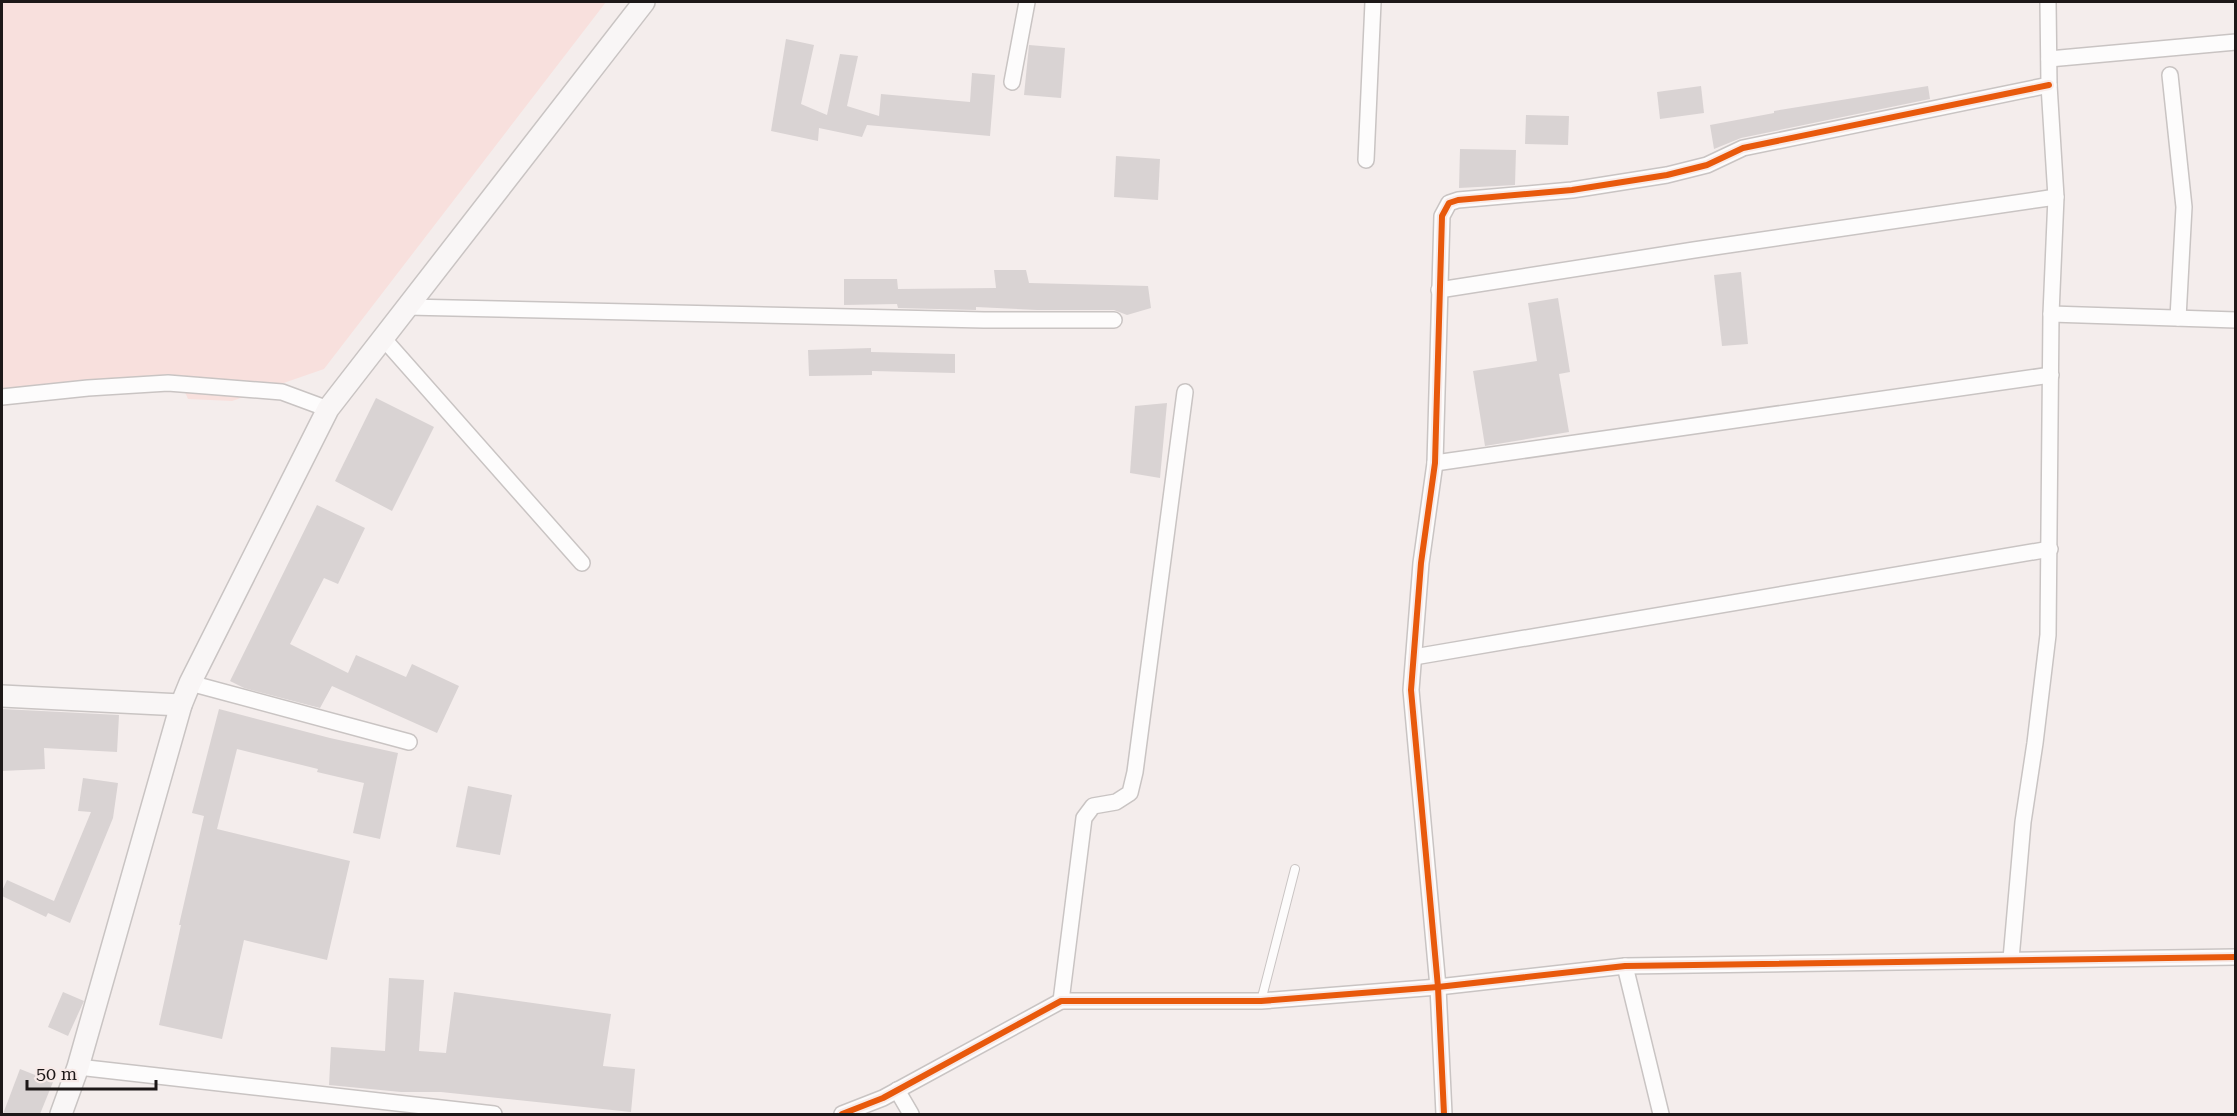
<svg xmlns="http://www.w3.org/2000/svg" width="2237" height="1116" viewBox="0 0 2237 1116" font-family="'Roboto Serif',serif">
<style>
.green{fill:#f8e0dd}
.building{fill:#d9d3d3}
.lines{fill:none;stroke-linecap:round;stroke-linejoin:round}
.lane-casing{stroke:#c9c4c3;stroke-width:10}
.street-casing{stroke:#c9c4c3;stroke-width:18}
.secondary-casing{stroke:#c9c4c3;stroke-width:24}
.lane{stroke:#fdfcfc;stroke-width:8}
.street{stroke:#fdfcfc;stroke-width:15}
.secondary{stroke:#f9f6f6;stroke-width:21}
.cycleway-casing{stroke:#f7eae8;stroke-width:10}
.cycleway{stroke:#e8590c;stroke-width:6}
</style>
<rect width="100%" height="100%" fill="#f4edec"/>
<path class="green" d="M2 2H606L324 369 232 401 188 399 181 383 2 391Z"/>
<g class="building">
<path d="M786 39 814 45 801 104 827 115 840 54 858 56 847 106 879 116 881 94 970 102 972 73 995 75 990 136 867 125 862 137 819 128 818 141 771 131Z"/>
<path d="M1029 45 1065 48 1061 98 1024 95Z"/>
<path d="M1701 86 1704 113 1660 119 1657 92Z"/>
<path d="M1928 86 1930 99 1741 138 1714 149 1710 125 1774 113V111Z"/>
<path d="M1526 115 1569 116 1568 145 1525 144Z"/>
<path d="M1460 149 1516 150 1515 185 1459 188Z"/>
<path d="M1116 156 1160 159 1158 200 1114 197Z"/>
<path d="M994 270H1026L1029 283 1148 286 1151 308 1127 315 1114 310H1037L976 307V310L898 308 897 304 844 305V279H897L898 289 996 288Z"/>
<path d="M1741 272 1748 344 1722 346 1714 275Z"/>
<path d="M1558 298 1570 372 1559 374 1569 432 1485 446 1473 371 1537 361 1528 303Z"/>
<path d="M871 348V352L955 354V373L872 371V375L809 376 808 350Z"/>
<path d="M376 398 434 427 392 511 335 481Z"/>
<path d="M1167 403 1160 478 1130 473 1135 406Z"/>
<path d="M317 505 365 528 338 584 324 578 290 644 348 673 356 655 406 677 412 664 459 686 437 733 332 686 320 708 244 688 230 681Z"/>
<path d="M2 709 119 715 117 752 44 748 45 769 2 771Z"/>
<path d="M219 709 330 738 398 753 380 839 353 833 364 783 317 772 318 769 237 749 217 829 350 861 327 960 244 940 222 1039 159 1025 181 925H179L204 816 192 813Z"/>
<path d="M83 778 118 783 113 818 70 923 48 913 46 917 2 896V891L7 880 54 901 91 812 78 811Z"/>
<path d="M468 786 512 795 500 855 456 847Z"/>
<path d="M389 978 424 980 419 1051 446 1053 454 992 611 1014 603 1066 635 1069 631 1112 441 1092H401L329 1085 331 1047 385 1051Z"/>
<path d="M63 992 84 1001 68 1036 48 1027Z"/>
<path d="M20 1069 53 1082 40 1114H3Z"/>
</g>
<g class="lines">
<g class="lane-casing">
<path id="lane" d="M1261 1001 1295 869"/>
</g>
<g class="street-casing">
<g id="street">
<path d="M2049 59 2236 42"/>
<path d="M2170 75 2184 207 2178 318"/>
<path d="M1012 82 1027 2"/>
<path d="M1366 160 1373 2"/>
<path d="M1439 290 1694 250 2056 197"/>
<path d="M407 307 984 320H1114"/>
<path d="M2051 314 2236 320"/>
<path d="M383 338 582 563"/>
<path d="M2 397 88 388 168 383 282 392 328 409"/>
<path d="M1435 463 2051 375"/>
<path d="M1414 657 2050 549"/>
<path d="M190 683 409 742"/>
<path d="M2011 959 2023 822 2035 743 2048 635 2051 314 2056 197 2049 85 2048 2"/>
<path d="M1625 966 1661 1114"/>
<path d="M1061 1001 1084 818 1093 806 1116 802 1130 793 1135 772 1185 392"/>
<path d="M78 1067 494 1114"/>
<path d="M897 1090 911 1114"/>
<path d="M842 1114 883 1098 1061 1001H1261L1438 987 1625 966 2236 957"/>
<path d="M1444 1114 1438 987 1411 690 1421 563 1435 463 1442 216 1449 203 1458 200 1572 190 1667 175 1707 165 1743 148 2049 85"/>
</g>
</g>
<g class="secondary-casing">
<g id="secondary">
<path d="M2 696 181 705"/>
<path d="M61 1114 78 1067 181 705 190 683 328 409 644 2"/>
</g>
</g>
<use href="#lane" class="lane"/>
<use href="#street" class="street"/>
<use href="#secondary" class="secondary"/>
<g class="cycleway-casing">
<g id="cycleway">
<path d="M842 1114 883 1098 1061 1001H1261L1438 987 1625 966 2236 957"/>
<path d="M1444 1114 1438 987 1411 690 1421 563 1435 463 1442 216 1449 203 1458 200 1572 190 1667 175 1707 165 1743 148 2049 85"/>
</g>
</g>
<use href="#cycleway" class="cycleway"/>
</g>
<rect width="2237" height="1116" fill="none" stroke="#1d1818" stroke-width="6"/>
<path d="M27 1080v9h129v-9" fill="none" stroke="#1d1818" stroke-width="3"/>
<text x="36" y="1080" font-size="18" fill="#1d1818" stroke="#f7eae8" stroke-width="4.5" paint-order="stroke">50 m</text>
</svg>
